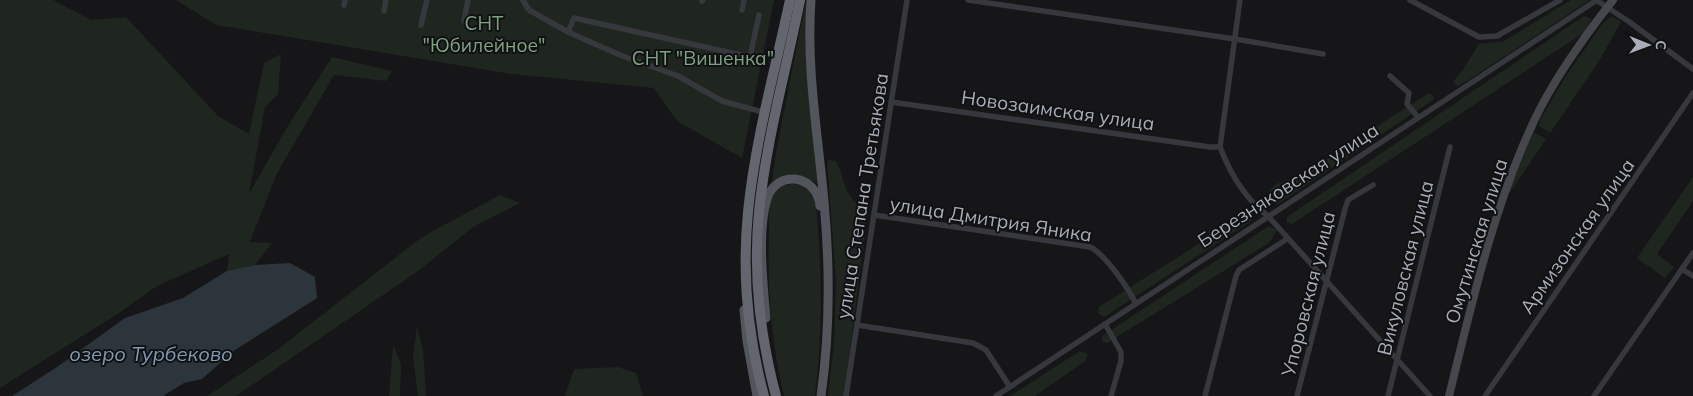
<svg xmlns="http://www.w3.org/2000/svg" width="1693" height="396" viewBox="0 0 1693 396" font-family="Mulish,sans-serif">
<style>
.green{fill:#1e261f}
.water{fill:#2c353c}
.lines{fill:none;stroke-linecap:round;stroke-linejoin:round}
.street{stroke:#37383d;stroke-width:5.5}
.secondary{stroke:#45474d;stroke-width:8}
.primary{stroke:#53555c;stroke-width:9}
.highway{stroke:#63666e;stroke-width:10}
.labels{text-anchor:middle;stroke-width:4;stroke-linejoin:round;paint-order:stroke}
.park-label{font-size:19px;fill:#7fa381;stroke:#111113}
.street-label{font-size:19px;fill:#a8adb8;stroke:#111113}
.water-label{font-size:20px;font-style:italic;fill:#7f9bb3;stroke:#111113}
</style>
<rect width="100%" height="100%" fill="#161618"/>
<g class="green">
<path d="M0 0H53L91 20 126 17 218 116 249 134 264 63 281 54 278 94 265 107 249 194 286 129 332 57 392 71 386 81 334 75 276 175 250 242 272 243 255 265 227 271 229 254 157 286 122 311 0 388Z"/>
<path d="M176 0H774L742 158 677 121 654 88 512 74 216 25Z"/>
<path d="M806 0 818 184C798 173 792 172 772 182L776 152Z"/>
<path d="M1571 0H1590L1467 81 1457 86 1453 82 1462 71 1479 44 1504 41Z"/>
<path d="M1584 16 1592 19 1585 32 1292 224 1287 222V217Z"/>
<path d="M1612 16 1621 22 1599 61 1550 133 1539 126 1540 120 1566 76 1603 23Z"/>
<path d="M1428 94H1432L1434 97 1433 100 1278 204 1272 203 1269 199V191L1276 184 1301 176 1335 154 1345 145 1362 141 1373 133 1374 128Z"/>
<path d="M1534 132 1546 139 1509 194 1510 187Z"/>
<path d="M827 160 836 161C847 182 842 198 868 210L844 396H828L834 343 836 282Z"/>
<path d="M1693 177V201L1657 254 1674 267 1665 278 1637 258Z"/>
<path d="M794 184C807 185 813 193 816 205 822 271 823 330 815 396H784C771 342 767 287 769 231 769 220 768 203 774 193 779 186 786 184 794 184Z"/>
<path d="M500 195 520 203 473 227 418 271 236 396H207L277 350 422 237Z"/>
<path d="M1246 214 1250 215 1252 218 1251 221 1104 317 1098 313 1099 307Z"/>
<path d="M1269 226 1277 230 1269 243 1107 343 1102 341V336Z"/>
<path d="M417 327 423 349 426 396H418L413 357Z"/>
<path d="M393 345 401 364 400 396H389Z"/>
<path d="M1080 351 1088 354 1085 361 1035 396H1010Z"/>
<path d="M618 367 636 373 643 396H565L574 369Z"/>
</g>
<path class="water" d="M290 263 315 277 317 298 235 350 202 379 184 383 163 396H12L57 367 125 318 183 298 227 271 255 265Z"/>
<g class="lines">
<g class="street">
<path d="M523 0 529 10 568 32 620 55 678 76 722 101 766 113"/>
<path d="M968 0 1235 39 1323 54"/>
<path d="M1240 0 1220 147C1230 173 1245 199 1268 216L1430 396"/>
<path d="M1410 0 1479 37 1497 36 1560 0"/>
<path d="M1596 0 1628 21 1693 69"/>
<path d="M702 1 703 0"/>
<path d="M344 5 345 0"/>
<path d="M742 10 744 0"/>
<path d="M384 11 386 0"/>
<path d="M464 21 468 0"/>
<path d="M421 25 427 0"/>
<path d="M568 32 574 18 750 57 759 15"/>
<path d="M1390 76 1409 93 1407 104 1418 117"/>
<path d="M891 102 1210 147H1220"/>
<path d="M874 215 1090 247C1105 254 1129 289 1136 304"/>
<path d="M1682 269 1693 276"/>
<path d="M1105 324 1121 352V361L1111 396"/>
<path d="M857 325 973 343 986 350 1010 387"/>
<path d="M846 396 907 0"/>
<path d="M996 396 1597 0"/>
<path d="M1205 396 1236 276 1239 270 1287 239"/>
<path d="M1297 396 1345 209 1348 200 1373 185"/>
<path d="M1388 396 1450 147"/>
<path d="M1485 396 1693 93"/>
<path d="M1594 396 1693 253"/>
</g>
<path class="secondary" d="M1449 396C1472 303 1493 208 1534 121 1554 78 1584 37 1613 0"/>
<g class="primary">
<path d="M811 0C806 68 818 135 824 202 830 266 830 332 821 396"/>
<path d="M744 310 747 341 757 396"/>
<path d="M766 318C763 285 757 231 767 199 776 169 817 174 820 206"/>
</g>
<g class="highway">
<path d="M764 396C748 337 742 273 748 212 755 141 775 70 790 0"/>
<path d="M776 396C760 336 753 273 759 212 766 141 786 70 800 0"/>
</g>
</g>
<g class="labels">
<g class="park-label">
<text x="484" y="30">СНТ<tspan x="484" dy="22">"Юбилейное"</tspan></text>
<text x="703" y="65">СНТ "Вишенка"</text>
</g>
<g class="street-label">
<text transform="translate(1058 110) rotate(8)" y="7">Новозаимская улица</text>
<text transform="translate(1288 185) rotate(-33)" y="7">Березняковская улица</text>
<text transform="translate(862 196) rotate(-81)" y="7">улица Степана Третьякова</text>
<text transform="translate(991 219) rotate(9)" y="7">улица Дмитрия Яника</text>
<text transform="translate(1577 236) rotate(-55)" y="7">Армизонская улица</text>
<text transform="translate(1476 241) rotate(-73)" y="7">Омутинская улица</text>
<text transform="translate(1405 268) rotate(-76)" y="7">Викуловская улица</text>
<text transform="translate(1308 294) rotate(-76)" y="7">Упоровская улица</text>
</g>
<g class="water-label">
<text x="151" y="361">озеро Турбеково</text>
</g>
</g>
<g transform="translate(1648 45) rotate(91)" stroke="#111113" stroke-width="4" paint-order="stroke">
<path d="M0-4L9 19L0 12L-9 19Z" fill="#a8adb8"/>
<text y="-8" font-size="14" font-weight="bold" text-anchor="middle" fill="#a8adb8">С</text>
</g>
</svg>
